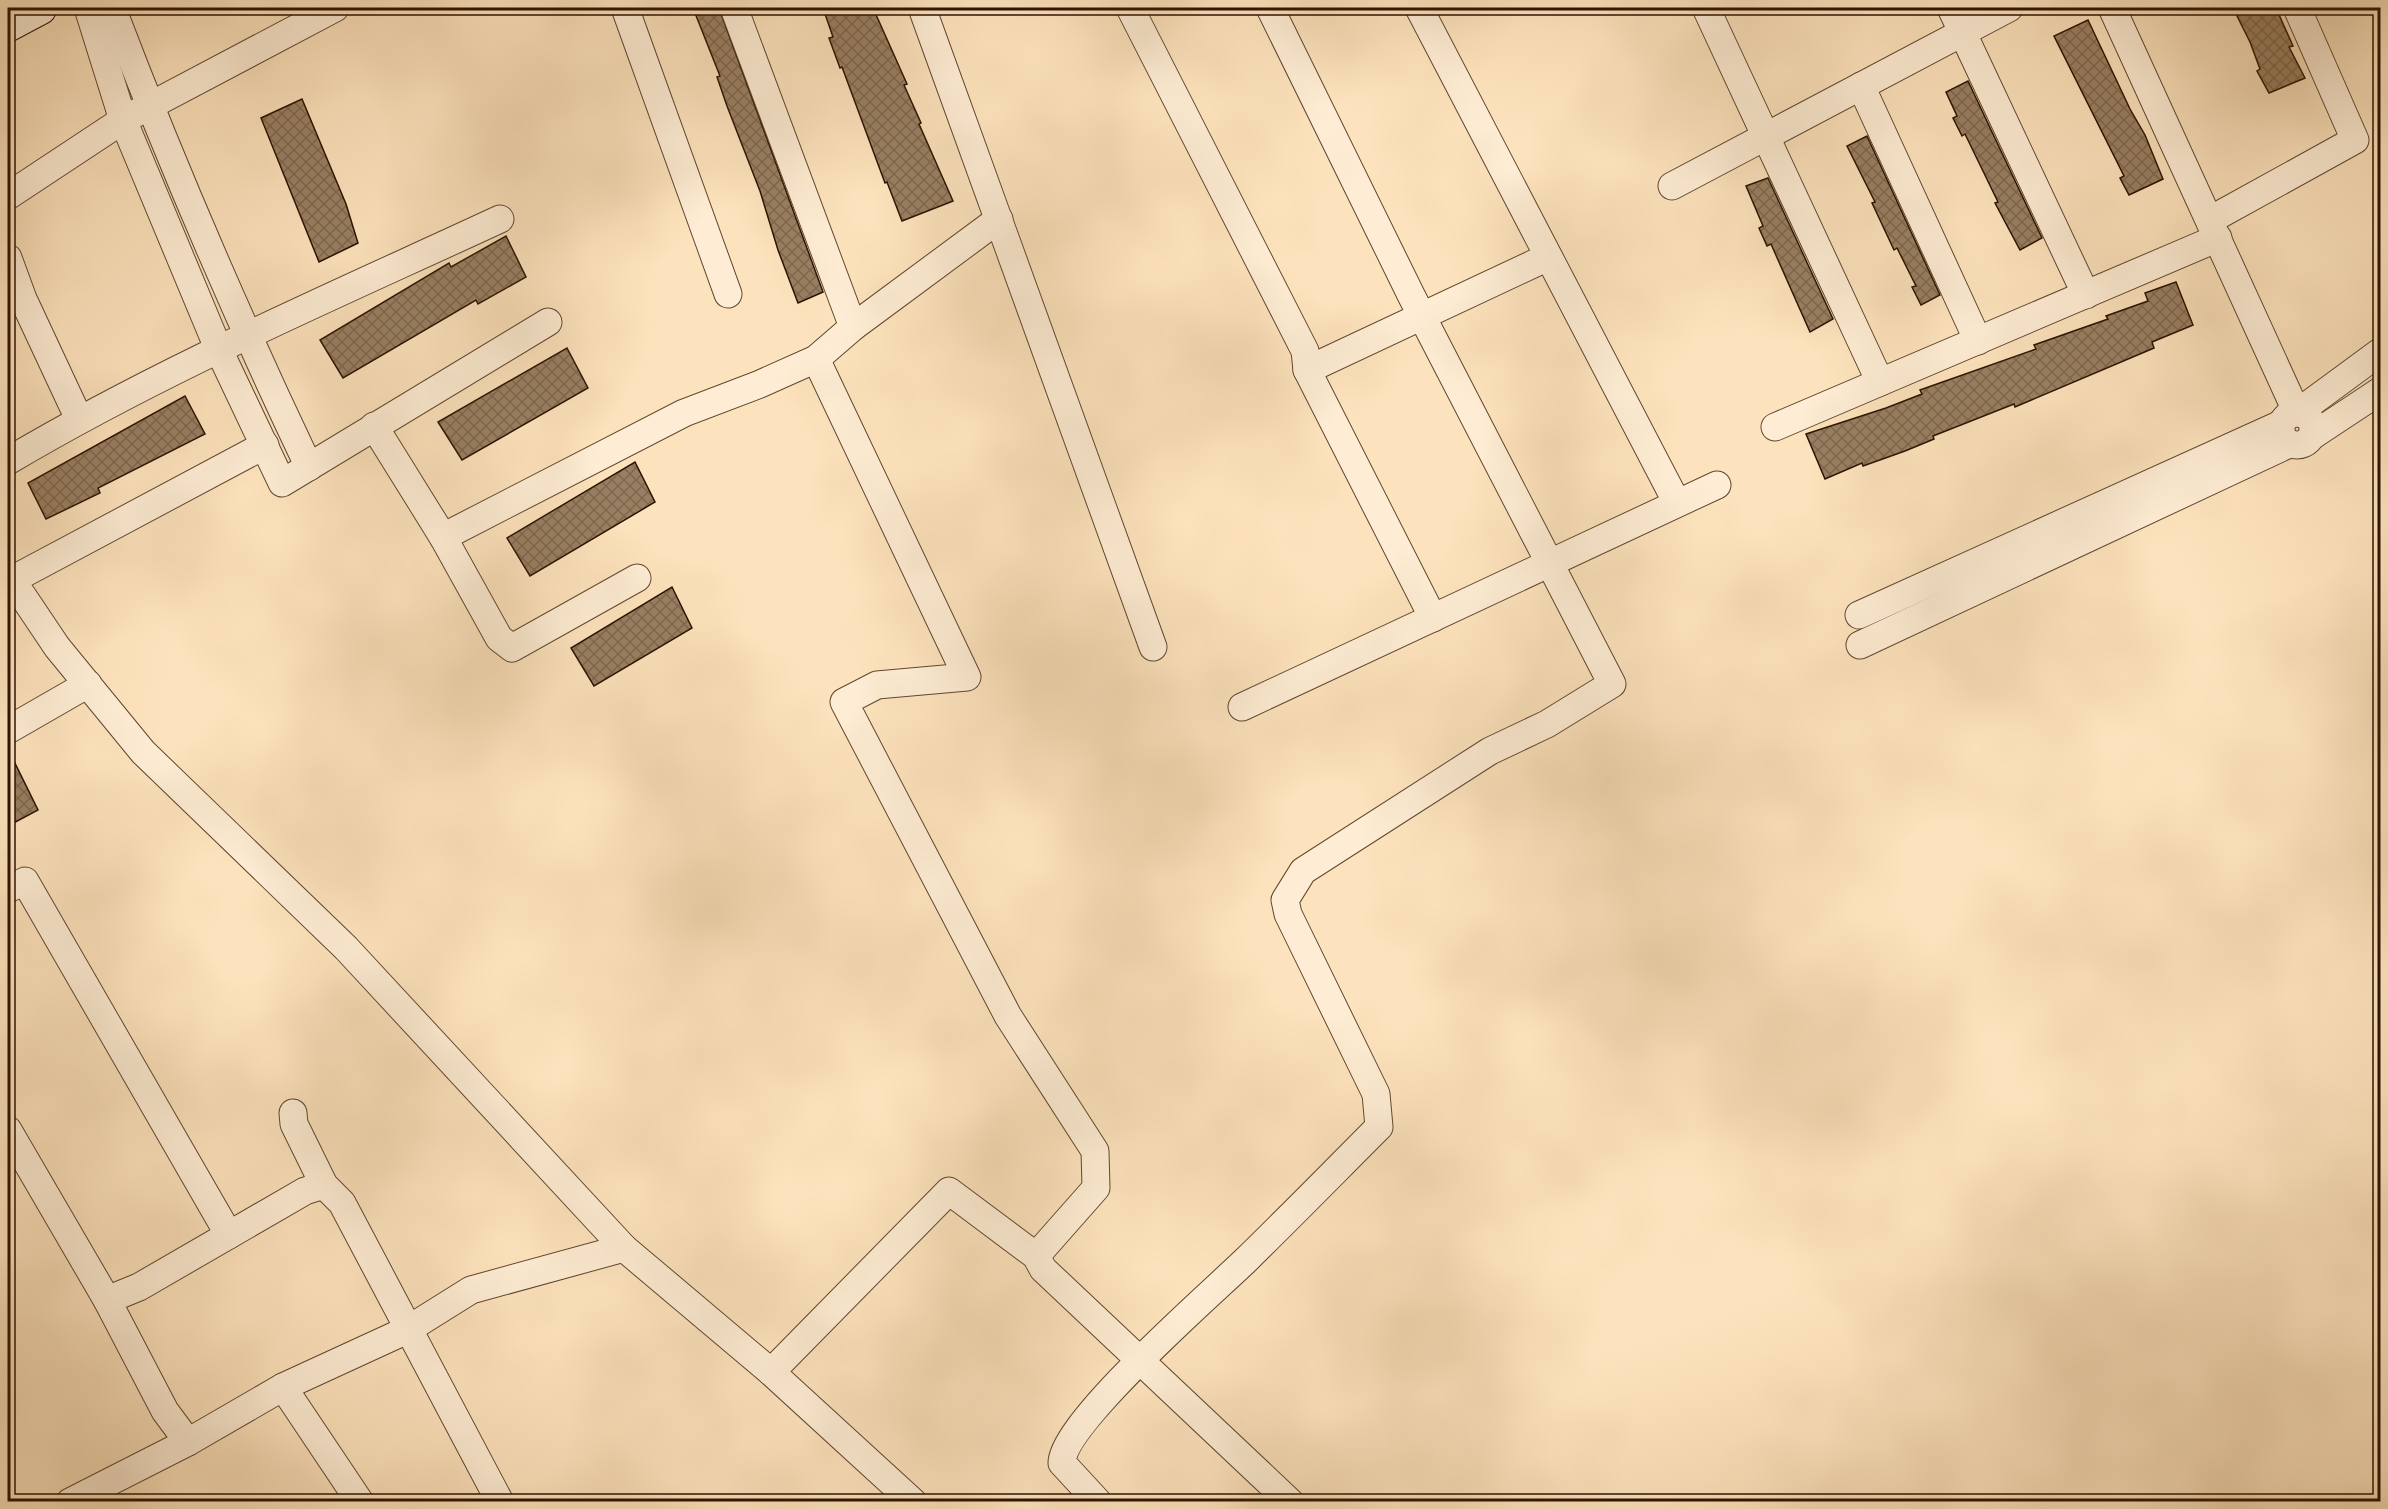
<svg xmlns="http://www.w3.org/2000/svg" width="2388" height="1509" viewBox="0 0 2388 1509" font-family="'Libre Bodoni',serif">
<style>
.building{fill:url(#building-cross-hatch);stroke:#2c1300;stroke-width:1.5}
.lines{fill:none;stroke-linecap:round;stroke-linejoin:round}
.street-casing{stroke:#60472f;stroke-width:29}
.secondary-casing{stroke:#2c1300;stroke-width:35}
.street{stroke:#feedd4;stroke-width:27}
.secondary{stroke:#feedd4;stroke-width:33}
</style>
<defs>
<pattern id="building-cross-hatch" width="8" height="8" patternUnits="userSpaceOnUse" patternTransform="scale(1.5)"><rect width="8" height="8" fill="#997f62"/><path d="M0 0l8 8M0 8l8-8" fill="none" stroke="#7d674e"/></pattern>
</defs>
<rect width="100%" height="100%" fill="#fde3bd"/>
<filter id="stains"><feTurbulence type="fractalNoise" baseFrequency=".00333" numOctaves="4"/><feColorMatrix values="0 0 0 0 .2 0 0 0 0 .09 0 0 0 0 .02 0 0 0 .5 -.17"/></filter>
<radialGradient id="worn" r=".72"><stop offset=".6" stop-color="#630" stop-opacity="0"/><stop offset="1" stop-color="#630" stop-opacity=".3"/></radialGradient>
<g class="building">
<path d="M693 8H719L823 292 798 303 778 250 760 191 727 106 717 77 720 76Z"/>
<path d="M823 8H873L907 84 904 85 921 123 919 124 953 201 902 221 887 182 885 183 842 67 840 68 829 38 833 37Z"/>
<path d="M2245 8H2276L2293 46 2289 47 2305 78 2269 93 2257 71 2260 69 2250 42 2235 12Z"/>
<path d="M2088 20 2130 109 2145 135 2163 179 2129 195 2120 178 2124 176 2054 36Z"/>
<path d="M1968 81 2042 238 2020 250 1995 203 1998 202 1965 134 1962 136 1953 118 1957 116 1946 92Z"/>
<path d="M302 99 346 204 358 243 319 262 261 118Z"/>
<path d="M1867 136 1940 295 1921 305 1912 287 1916 286 1897 248 1894 250 1872 203 1875 202 1847 146Z"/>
<path d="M1768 178 1833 319 1810 332 1771 244 1767 246 1759 228 1763 226 1746 186Z"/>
<path d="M506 236 526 277 478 304 476 300 343 378 320 340 449 263 451 267Z"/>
<path d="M2176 282 2193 325 2152 342 2154 348 2015 407 2014 404 1933 436 1934 439 1905 451 1863 466 1862 463 1825 479 1806 434 1886 408 1922 394 1920 390 2036 349 2034 345 2108 319 2106 316 2148 301 2145 293Z"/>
<path d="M567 348 588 388 462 460 438 422Z"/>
<path d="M185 396 205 434 98 488 100 493 46 519 28 483Z"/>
<path d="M635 462 655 502 530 576 507 538Z"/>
<path d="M672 587 692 628 594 686 571 648Z"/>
<path d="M8 749 38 810 8 826Z"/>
</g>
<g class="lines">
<g class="street-casing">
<g id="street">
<path d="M88 8 123 120 218 348 282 483 548 322"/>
<path d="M112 8C171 163 237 316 309 467"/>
<path d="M625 8 728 294"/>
<path d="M734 8 853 327"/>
<path d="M922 8 1153 647"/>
<path d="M1130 8 1305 351 1307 370 1433 618"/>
<path d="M1419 8 1677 503"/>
<path d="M1706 8 1880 382"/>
<path d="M1951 8 2086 295"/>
<path d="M2112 8 2297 413 2380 352"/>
<path d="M1861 86 1978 341"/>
<path d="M1672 186 2009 8"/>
<path d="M8 196 123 120 335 8"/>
<path d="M2210 220 2355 140 2297 8"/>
<path d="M8 258 23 299 79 419"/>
<path d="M816 359 967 677 877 685 844 702 1008 1016 1095 1151 1096 1188 1036 1256"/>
<path d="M1307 370 1548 257"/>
<circle cx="2297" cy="429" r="16"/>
<path d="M374 426 443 537 499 638 512 648 637 578"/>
<path d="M1775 427 2218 238"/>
<path d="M2312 436 2380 391"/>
<path d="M8 461C165 368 334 296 500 219"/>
<path d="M443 537 684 413 760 384 816 359 853 327 999 219"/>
<path d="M8 574 57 647 143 752 346 948 624 1248 771 1372 913 1502"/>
<path d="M8 582 265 445"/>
<path d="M1859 615 2281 424"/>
<path d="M1860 645 2289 444"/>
<path d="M1242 707 1717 485"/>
<path d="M8 730 88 684"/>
<path d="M8 889 25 881 229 1235"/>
<path d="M293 1113 294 1124 324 1185 342 1203 500 1502"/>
<path d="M8 1130 107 1300 165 1411 188 1442"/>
<path d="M107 1300 139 1287 305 1191 324 1185"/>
<path d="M771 1372 949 1191 1036 1256 1043 1269 1290 1502"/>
<path d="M283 1387 407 1330 471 1290 624 1248"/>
<path d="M70 1502 188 1442 283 1387 360 1502"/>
<path d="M1098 1502 1062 1463C1062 1423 1212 1293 1246 1260 1291 1216 1335 1171 1379 1127L1376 1094 1288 914 1285 900 1303 871 1490 751 1547 724 1612 684 1412 297 1270 8"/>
</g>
</g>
<g class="secondary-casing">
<path id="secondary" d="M8 25 40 8"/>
</g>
<use href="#street" class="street"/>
<use href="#secondary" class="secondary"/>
</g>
<rect width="2388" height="1509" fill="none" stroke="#fde3bd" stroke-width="30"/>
<rect x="9" y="9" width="2370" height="1491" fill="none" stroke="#2c1300" stroke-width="3"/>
<rect x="15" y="15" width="2358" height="1479" fill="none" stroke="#2c1300" stroke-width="1.5"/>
<rect width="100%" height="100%" filter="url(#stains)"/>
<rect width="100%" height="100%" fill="url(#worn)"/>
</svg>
